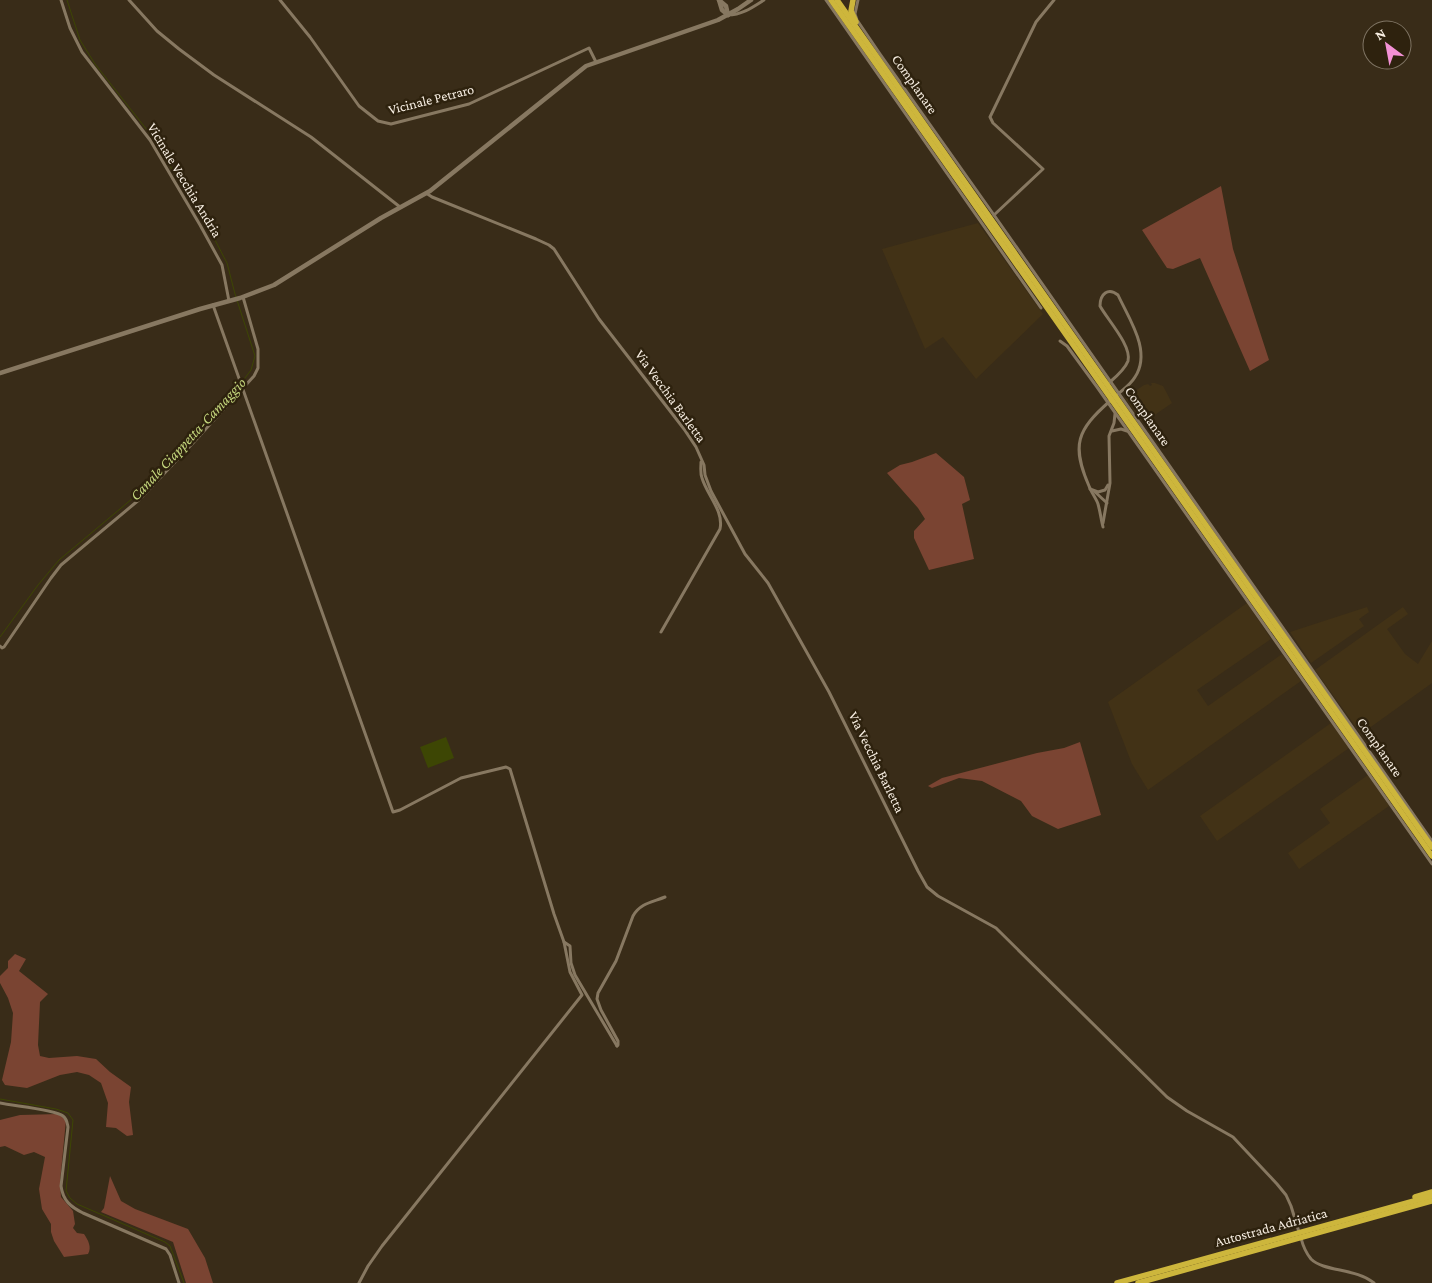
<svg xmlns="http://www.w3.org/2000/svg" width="1432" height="1283" viewBox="0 0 1432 1283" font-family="'Crimson Pro',serif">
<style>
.built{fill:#423216}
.green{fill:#7a4432}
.water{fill:#3d4604}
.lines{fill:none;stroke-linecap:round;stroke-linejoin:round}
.stream{stroke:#3d4604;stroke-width:1}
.street{stroke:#877861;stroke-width:3}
.secondary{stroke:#877861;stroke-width:4.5}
.highway{stroke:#cdb63c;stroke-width:5.5}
.labels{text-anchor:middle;stroke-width:5;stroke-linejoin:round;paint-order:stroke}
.street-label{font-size:14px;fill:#f8efe3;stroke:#2e220e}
.water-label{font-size:15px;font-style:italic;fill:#c3d57c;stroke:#2e220e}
</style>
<rect width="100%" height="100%" fill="#392c18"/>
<g class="built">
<path d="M978 223 1043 314 976 379 943 337 925 349 882 249Z"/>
<path d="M1151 383H1155L1163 386 1172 403 1143 423 1125 398 1144 385 1148 384 1150 386 1152 385Z"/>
<path d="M1247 603 1271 639 1197 690 1208 706 1282 654 1301 681 1148 790 1132 764 1108 702Z"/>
<path d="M1367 607 1369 612 1359 619 1364 626 1311 663 1290 632Z"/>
<path d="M1403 607 1408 614 1387 629 1405 654 1418 664 1432 641V683L1361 734 1315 670Z"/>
<path d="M1331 723 1349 748 1217 841 1200 816Z"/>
<path d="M1368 775 1389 806 1299 869 1288 853 1330 823 1320 809Z"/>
</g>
<g class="green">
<path d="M1221 186 1233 249 1269 360 1250 371 1200 258 1173 269 1167 268 1142 230Z"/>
<path d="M936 453 964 477 970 500 962 504 974 559 929 570 914 538V531L925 519 918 508 887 473 900 465 912 462Z"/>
<path d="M1080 742 1101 815 1058 829 1032 816 1021 801 982 781 959 778 932 788 928 786 942 778 1037 753 1064 748Z"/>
<path d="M15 954 26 959 19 971 48 994 40 1002 38 1045 40 1056 49 1058 77 1056 96 1059 110 1072 131 1087 129 1102 133 1135 127 1136 116 1128 106 1127 108 1103 101 1083 89 1075 77 1072 60 1075 27 1088 5 1085 2 1080 11 1042 13 1013 8 998 0 983V976L8 968V961Z"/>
<path d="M59 1114 66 1120 60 1182 61 1197 73 1211 75 1224 73 1228 77 1233 84 1234C88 1240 92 1247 88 1254L64 1257 54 1241 51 1232V1224L42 1209 39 1189 45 1157 34 1152 24 1155 5 1146 0 1147V1120L20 1115Z"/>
<path d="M110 1176 121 1201 135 1209 188 1229 205 1258 213 1283H186L173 1242 101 1212 104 1208Z"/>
</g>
<path class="water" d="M446 737 454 758 428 768 420 747Z"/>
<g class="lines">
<g class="stream">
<path d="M67 0 80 40 95 64 151 135 214 238 227 263 235 294 255 356 251 370 242 382"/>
<path d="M0 637 38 585 59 560 139 493 227 400 239 385"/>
<path d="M0 1099 56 1109 68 1113 73 1120 66 1191 70 1198 77 1204 165 1242 170 1246 184 1283"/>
</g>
<g class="street">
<path d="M61 0 70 28 82 52 150 140 200 225 222 265 229 301"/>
<path d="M129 0 157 31 179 49 214 75 311 137 400 207"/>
<path d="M280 0 310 37 359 106 378 121 391 124 469 104 589 48 596 62"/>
<path d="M826 0 1041 308"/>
<path d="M858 0 855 14 857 20 880 54 994 215 1432 841"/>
<path d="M728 15C742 15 753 7 764 0"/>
<path d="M426 193 432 197 536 239 549 245 554 249 599 319 684 429 696 447 704 465 705 475 711 491 745 554 768 583 829 692 918 871 927 887 938 896 996 928 1167 1097 1187 1111 1233 1137 1277 1184 1286 1195 1291 1206 1299 1232"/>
<path d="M994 215 1043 169 993 123 990 117 1036 22 1054 0"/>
<path d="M213 305 393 812 400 810 461 778 506 767 510 769 554 914 564 942 570 972 582 995 382 1246 368 1266 359 1283"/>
<path d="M1060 341 1067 346 1097 387 1432 864"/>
<path d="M1110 382C1117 376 1125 369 1128 361 1132 346 1107 319 1100 306 1100 294 1108 287 1118 295 1129 319 1152 351 1135 377 1131 384 1124 389 1118 394"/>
<path d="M1112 431 1121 429 1127 431"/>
<path d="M1090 489 1098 492 1105 490 1108 485"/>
<path d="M1095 492 1107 503"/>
<path d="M1103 523 1110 483 1109 436 1114 423 1115 414"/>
<path d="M1103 527C1101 519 1100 511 1098 504 1096 498 1091 492 1089 486 1071 445 1077 430 1110 401"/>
<path d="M661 632 720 529C724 511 707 495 702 478 700 473 701 467 701 462"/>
<path d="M0 646 2 648 4 647 51 578 61 565 140 499 193 443 254 376 258 368V349L243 297"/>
<path d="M564 942 570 946 571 963 575 975 617 1046"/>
<path d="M617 1046 618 1045V1041L601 1010 597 999 598 993 616 961 633 916C640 903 653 902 665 897"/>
<path d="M0 1103C13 1106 54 1109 63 1116 67 1119 67 1122 68 1127L61 1186C63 1201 71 1207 83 1213L166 1249 170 1255 179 1283"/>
<path d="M1301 1238C1303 1246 1306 1253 1311 1259 1324 1272 1356 1268 1374 1283"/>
</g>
<g class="secondary">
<path d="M719 0 722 10 728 15"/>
<path d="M719 0 726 6 728 15"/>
<path d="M0 373 200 309 240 298 274 285 381 218 430 191 586 66 718 20 738 9 751 0"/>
</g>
<g class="highway">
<path d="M831 0 1432 856"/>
<path d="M837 0 1432 847"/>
<path d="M853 0 851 11 856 22"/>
<path d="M1415 1197 1432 1192"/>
<path d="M1117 1283 1432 1196"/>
<path d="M1138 1283 1432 1201"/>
</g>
</g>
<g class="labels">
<g class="street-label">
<text transform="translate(915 84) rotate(55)" y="5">Complanare</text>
<text transform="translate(431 99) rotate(-14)" y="5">Vicinale Petraro</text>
<text transform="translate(185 180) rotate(59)" y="5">Vicinale Vecchia Andria</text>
<text transform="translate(671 396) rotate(54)" y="5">Via Vecchia Barletta</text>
<text transform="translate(1148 416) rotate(55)" y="5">Complanare</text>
<text transform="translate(1380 747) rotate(55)" y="5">Complanare</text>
<text transform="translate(877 762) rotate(64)" y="5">Via Vecchia Barletta</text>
<text transform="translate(1271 1227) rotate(-15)" y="5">Autostrada Adriatica</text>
</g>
<g class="water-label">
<text transform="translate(188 439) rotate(-47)" y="5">Canale Ciappetta-Camaggio</text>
</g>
</g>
<g transform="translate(1387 45) rotate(328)"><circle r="24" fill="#2e220e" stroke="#7f7463"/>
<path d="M0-4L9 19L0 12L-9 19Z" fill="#f391d6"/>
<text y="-8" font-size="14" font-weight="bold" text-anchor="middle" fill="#f8efe3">N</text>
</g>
</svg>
